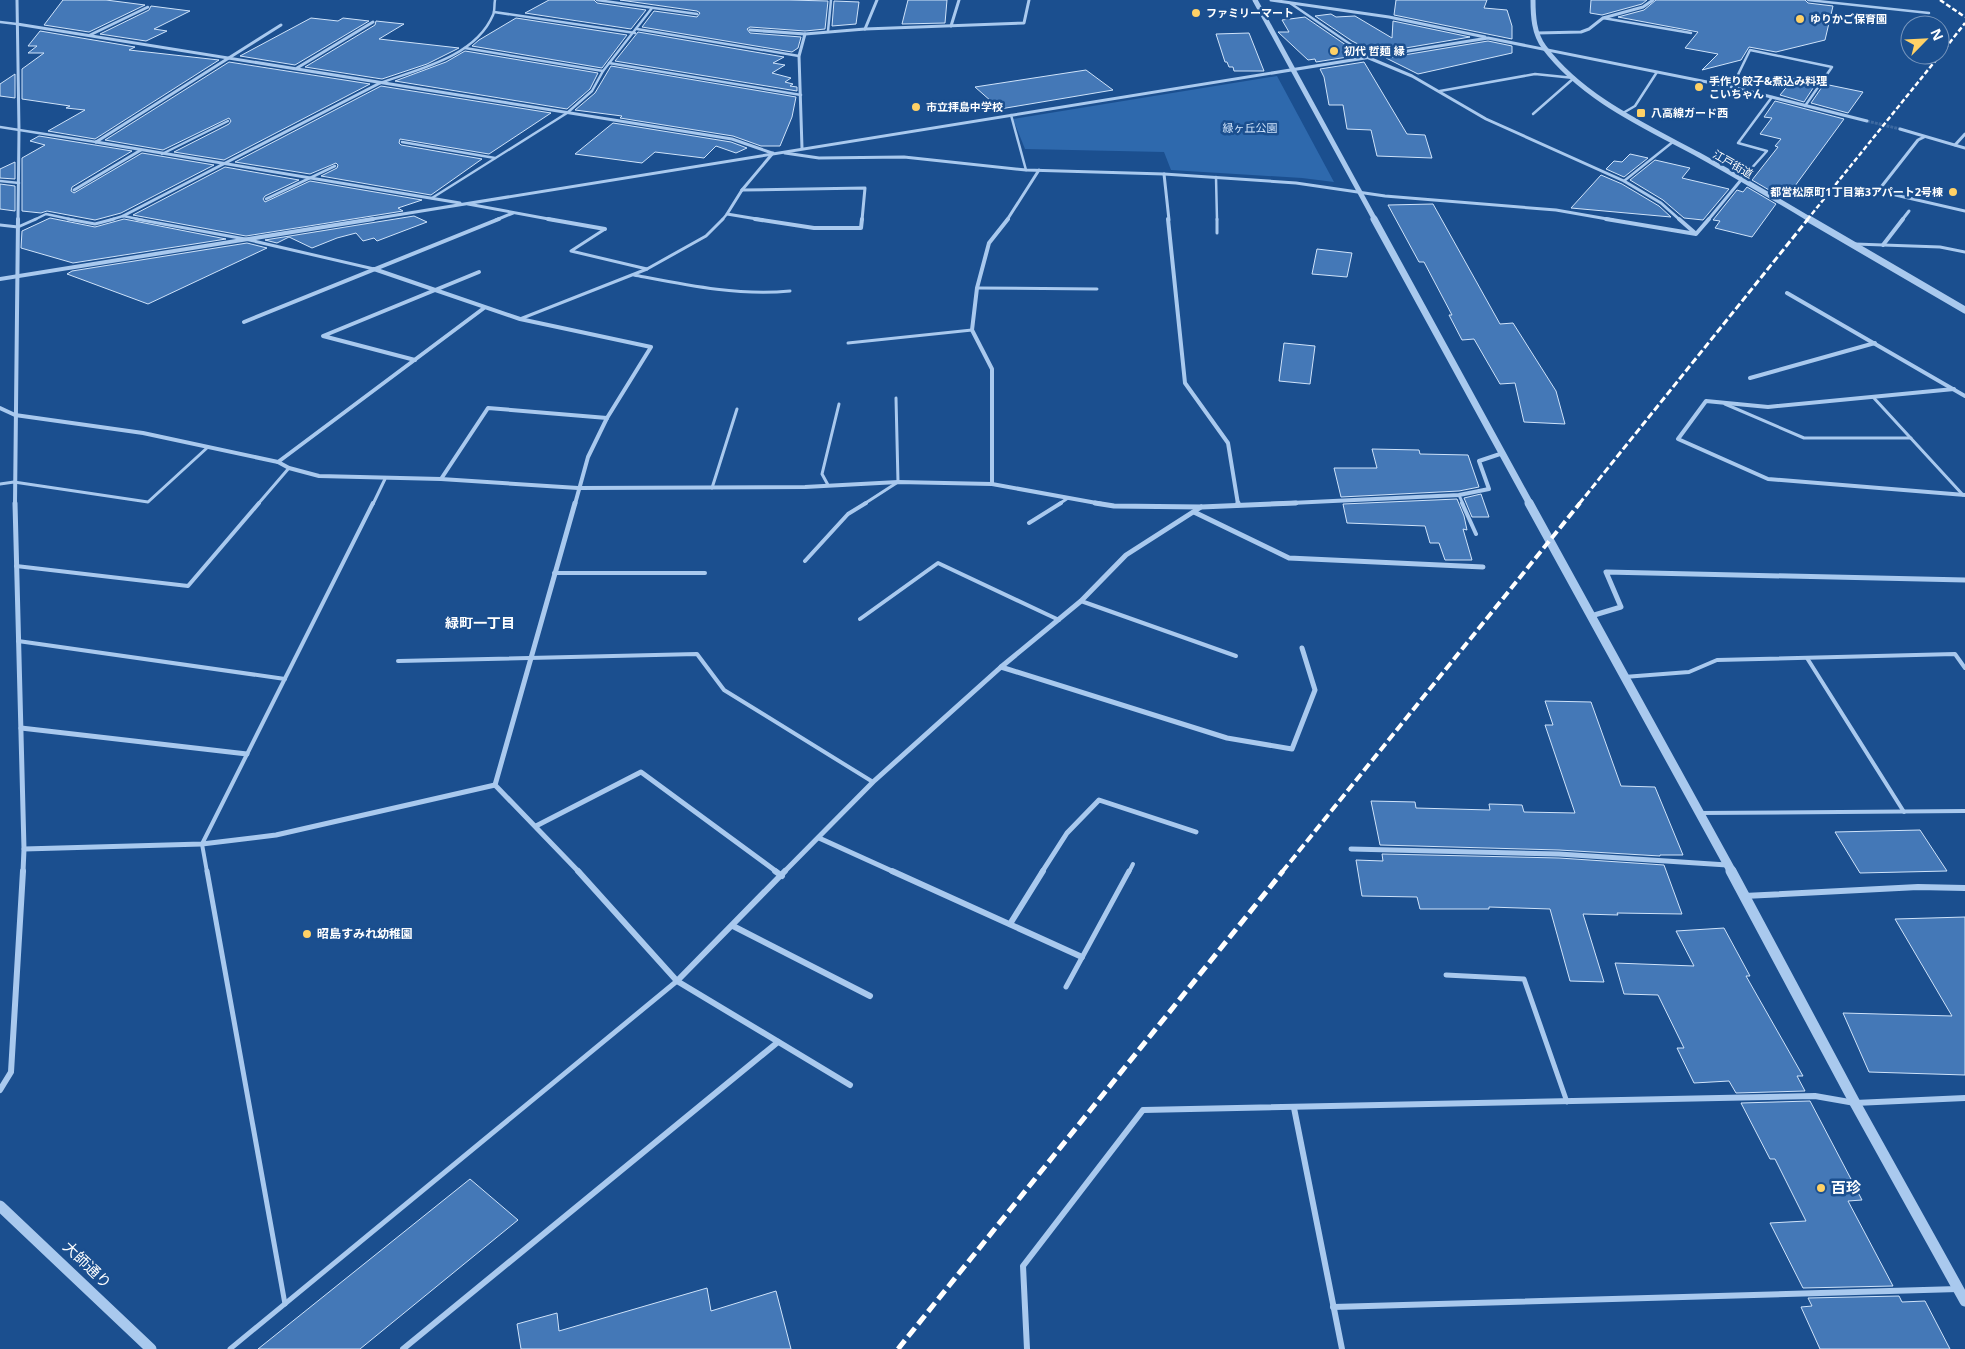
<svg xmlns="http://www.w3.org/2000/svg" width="1965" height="1349" viewBox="0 0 1965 1349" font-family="'Open Sans','Noto Sans JP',sans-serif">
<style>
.green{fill:#2e69ad}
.building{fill:#4478b7;stroke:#cfe3fa}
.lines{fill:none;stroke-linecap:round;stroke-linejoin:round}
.minor-tunnel{stroke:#3d69a0;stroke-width:3;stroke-dasharray:3 1;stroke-linecap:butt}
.service-far3{stroke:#a9c9ee;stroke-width:2.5}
.service-far2{stroke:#a9c9ee;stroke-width:3}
.service-far1{stroke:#a9c9ee;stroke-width:4}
.service{stroke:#a9c9ee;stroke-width:5}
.minor-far3{stroke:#a9c9ee;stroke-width:3}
.minor-far2{stroke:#a9c9ee;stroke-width:4}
.minor-far1{stroke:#a9c9ee;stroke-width:5}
.minor{stroke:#a9c9ee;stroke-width:6}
.tertiary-far3{stroke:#a9c9ee;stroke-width:5}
.tertiary-far2{stroke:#a9c9ee;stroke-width:7}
.tertiary-far1{stroke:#a9c9ee;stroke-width:9}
.tertiary{stroke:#a9c9ee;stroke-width:11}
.rail-far3{stroke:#fff;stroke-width:2.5;stroke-dasharray:5 2.5;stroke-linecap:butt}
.rail-far2{stroke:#fff;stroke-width:3;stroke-dasharray:7 3;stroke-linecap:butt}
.rail-far1{stroke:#fff;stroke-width:4;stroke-dasharray:9 4;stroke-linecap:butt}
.rail{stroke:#fff;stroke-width:5;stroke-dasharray:11 5;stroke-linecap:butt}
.poi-dot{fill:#ffd166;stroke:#1b4f8f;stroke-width:2}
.labels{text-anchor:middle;stroke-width:5;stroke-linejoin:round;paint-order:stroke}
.far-poi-label{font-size:11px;font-weight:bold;fill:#fff;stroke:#1b4f8f;text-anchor:start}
.far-park-label{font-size:11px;fill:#cfe3fa;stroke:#1b4f8f}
.far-street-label{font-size:11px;fill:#fff;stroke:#1b4f8f}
.poi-label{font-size:12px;font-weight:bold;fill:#fff;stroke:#1b4f8f;text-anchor:start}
.neighbourhood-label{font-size:14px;font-weight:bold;fill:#fff;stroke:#1b4f8f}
.near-poi-label{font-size:15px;font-weight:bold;fill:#fff;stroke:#1b4f8f;text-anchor:start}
.near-street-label{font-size:15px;fill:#fff;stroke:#1b4f8f}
</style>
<rect width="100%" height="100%" fill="#1b4f8f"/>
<path class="green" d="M1277 76 1334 182 1302 178 1171 170 1164 152 1025 149 1013 119Z"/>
<g class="building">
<path d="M63 0H106L145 5 89 32 44 25Z"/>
<path d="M549 0H594L597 3 646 10 631 29 525 13Z"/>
<path d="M620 0H789L828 1 825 29 805 31 750 27 747 29 750 33 801 37 798 48 792 52 642 27 654 11 697 17 700 13 697 11Z"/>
<path d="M908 0H947L945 23 902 24Z"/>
<path d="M1396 0H1487L1484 8 1507 10 1512 26V39L1394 15Z"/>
<path d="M1591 0H1647L1642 4 1602 15 1590 13Z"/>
<path d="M1656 0H1805L1808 3 1833 6 1825 40 1776 52 1749 47 1741 60 1702 70 1718 54 1685 48 1698 32 1618 17 1644 10Z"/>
<path d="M834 1 859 2 856 24 832 26Z"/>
<path d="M151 6 190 11 154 29 167 31 146 41 100 34 149 10Z"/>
<path d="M1331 14 1336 17 1355 16 1392 38 1393 21 1470 37 1376 53 1352 41 1315 16Z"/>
<path d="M1305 17 1359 54 1360 55 1316 62 1315 59 1308 60 1278 32H1289L1282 20Z"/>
<path d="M311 18 338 21 343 18 369 21 295 65 240 56Z"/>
<path d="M516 18 627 35 602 68 472 46 479 40Z"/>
<path d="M376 21 404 24 379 39 459 48 427 64 382 79 305 67 375 25Z"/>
<path d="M40 31 135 47 129 50 219 60 95 139 48 131 85 110 66 108 70 106 63 105 22 99V69L44 53H28L37 46H28Z"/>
<path d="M638 32 784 57 773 63 785 65 772 73 791 78 785 82 793 84 790 86 797 87V91L615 61Z"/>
<path d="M1249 33 1264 71H1234L1233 67H1229L1227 62H1225L1216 34Z"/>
<path d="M1488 41 1512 46V53L1418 74 1386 58Z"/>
<path d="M465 51 598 73 590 89 567 109 395 81 446 62Z"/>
<path d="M229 62 370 84 224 160 174 152 229 124 231 121 229 118 163 150 105 140Z"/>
<path d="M1364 62 1407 134 1425 135 1432 158 1377 156 1371 130 1347 129 1343 105H1329L1324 77 1320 69Z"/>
<path d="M611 66 796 97 792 117 780 146H761L733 136 620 118 622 116 575 110 595 93Z"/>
<path d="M1086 70 1113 90 1000 109 975 87Z"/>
<path d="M15 74V98L0 96V84Z"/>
<path d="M1794 78 1817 82 1804 102 1780 95Z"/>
<path d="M1824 84 1863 92 1848 113 1811 103Z"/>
<path d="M381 86 551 113 489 154 400 139 399 143 401 145 482 159 431 195 321 176 337 168 338 165 336 163 310 174 235 162Z"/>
<path d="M1775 101 1844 119 1792 190 1787 189 1781 197 1752 180 1778 147 1775 146 1781 139 1760 134 1772 118 1764 117Z"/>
<path d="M613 123 731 142 747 148 736 153 716 146 704 158 655 152 642 163 575 154Z"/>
<path d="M39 136 132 151 72 187 71 191 74 193 142 153 214 165 121 213 95 220 47 211 41 213 22 211V158L45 145 30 141Z"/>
<path d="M1630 154 1648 158 1624 177 1606 169 1614 161 1622 162Z"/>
<path d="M1655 160 1690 168 1682 178 1729 189 1703 220 1684 218 1663 200 1630 180Z"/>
<path d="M15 162V179L0 178V169Z"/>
<path d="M225 167 299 180 265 196 263 199 265 202 310 181 422 200 398 208 403 211 246 236 133 215Z"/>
<path d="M1601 175 1622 184 1659 206 1671 217 1571 208Z"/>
<path d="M0 184 15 186V211L0 209Z"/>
<path d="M1747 187 1776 204 1752 237 1715 228 1720 221 1713 220 1737 190 1743 192Z"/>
<path d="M1433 204 1500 324 1513 323 1556 391 1565 424 1524 422 1515 383 1500 384 1474 339 1462 340 1449 315H1452L1424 262H1419L1388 205Z"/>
<path d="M414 216 427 222 377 241 374 238 363 241 356 233 337 238 312 248 289 237 277 243 265 240Z"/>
<path d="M50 218 95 227 124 219 226 239 73 263 21 248 22 231Z"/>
<path d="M247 243 267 248 148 304 67 274 72 271Z"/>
<path d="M1317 249 1352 253 1347 277 1312 274Z"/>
<path d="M1284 343 1315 346 1310 384 1279 381Z"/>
<path d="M1372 449 1419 450 1420 454 1468 455 1479 487 1459 491 1341 497 1334 468H1377Z"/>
<path d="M1481 494 1489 517H1472L1464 498Z"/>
<path d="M1457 499 1464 516 1467 530 1463 529 1472 560H1445L1439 543H1430L1425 526 1347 523 1343 504Z"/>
<path d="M1545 701 1591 702 1621 786 1655 787 1683 855H1660V856L1559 850 1380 845 1371 801 1415 802 1416 808 1490 810 1489 804 1522 805 1524 812 1575 813 1545 725H1553Z"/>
<path d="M1920 830 1947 871 1860 873 1835 832Z"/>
<path d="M1382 854 1559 858 1664 865 1682 914 1617 913 1618 915 1583 914 1604 982 1570 981 1550 909 1489 907V909H1420L1417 897 1362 896 1356 860 1383 861Z"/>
<path d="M1965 917V1075L1869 1072 1843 1013 1952 1016 1895 919Z"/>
<path d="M1724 928 1750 976H1746L1803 1076H1797L1805 1091 1736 1093 1729 1081 1694 1083 1677 1048H1684L1658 995 1624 994 1615 963 1694 966 1676 931Z"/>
<path d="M1810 1101 1862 1200 1848 1201 1893 1286 1803 1288 1770 1223 1806 1221 1775 1159H1770L1741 1103Z"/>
<path d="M470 1179 518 1220 360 1349H258Z"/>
<path d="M707 1288 711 1311 776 1291 791 1349H521L517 1324 557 1313 559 1331Z"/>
<path d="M1899 1296 1902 1302 1925 1301 1950 1349H1820L1801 1307 1812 1306 1808 1298Z"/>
</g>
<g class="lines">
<path class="minor-tunnel" d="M1867 121 1900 129"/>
<g class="service-far3">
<path d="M597 0 697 14"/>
<path d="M1808 0 1929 13"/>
<path d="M1290 3 1369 57"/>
<path d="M494 12 635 33"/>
<path d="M1603 18 1691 33"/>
<path d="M0 22 17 24"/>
<path d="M637 29 799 56"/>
<path d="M828 31 831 0"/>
<path d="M90 35 148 7"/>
<path d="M465 48 603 71"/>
<path d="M609 63 801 95"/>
<path d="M380 83C419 69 475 57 493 15 495 11 494 5 495 0"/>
<path d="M1732 87 1750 50 1832 67 1805 106"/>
<path d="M1440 91 1535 74 1574 78"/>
<path d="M1623 113 1635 106 1657 72"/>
<path d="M1533 114 1574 78"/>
<path d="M1011 115 1026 170"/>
<path d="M0 127 96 142"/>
<path d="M402 142 495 158"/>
<path d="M162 154 228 121"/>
<path d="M1216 177 1217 220"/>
<path d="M1741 180 1767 151 1738 143 1772 97"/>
<path d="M0 181 19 183"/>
<path d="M1624 181 1674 141"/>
<path d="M432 198 567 113 592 91 603 71 652 8"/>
<path d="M266 199 335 166"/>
<path d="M34 220 46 214 74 220"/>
<path d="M110 220 123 216 143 220"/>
<path d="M722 220 727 214"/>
</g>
<g class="service-far2">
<path d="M68 219 95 224 114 219"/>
<path d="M136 219 245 239 374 269"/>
<path d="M1217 219V233"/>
<path d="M0 225 18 227 36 219"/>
<path d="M605 229 571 251 647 269"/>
<path d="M1855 244 1940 247 1965 252"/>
<path d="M634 275C686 285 737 296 790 291"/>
<path d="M977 288 1097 289"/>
<path d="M520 319 647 269 706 236 723 219"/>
<path d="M848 343 972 330"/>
<path d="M1873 397 1963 495"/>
<path d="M1725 404 1804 438H1911"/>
<path d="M0 484 14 482 148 502 208 447"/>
<path d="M828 485 822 474 839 404"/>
<path d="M712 488 737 409"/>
<path d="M1459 495 1463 504"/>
<path d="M258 504 289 468"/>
<path d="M373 504 385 479"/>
<path d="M864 504 898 482 896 398"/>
<path d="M1059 504 1068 498"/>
</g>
<g class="service-far1">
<path d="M1462 503 1476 534"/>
<path d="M1029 523 1061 503"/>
<path d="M805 561 848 514 866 503"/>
<path d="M16 566 188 586 259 503"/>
<path d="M554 573H705"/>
<path d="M1081 601 1236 656"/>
<path d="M860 619 938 563 1059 620"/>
<path d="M18 641 285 679"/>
<path d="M1807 658 1904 812"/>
<path d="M398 661 697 654 724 690 873 782"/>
<path d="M1624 677 1689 672 1717 660 1955 654 1965 668"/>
<path d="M1700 813 1965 811"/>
<path d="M207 872 202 844 373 503"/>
<path d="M1129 872 1133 864"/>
</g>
<g class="service">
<path d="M207 871 285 1304"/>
<path d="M1446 975 1524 979 1567 1102"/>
<path d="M1066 987 1129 871"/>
<path d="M230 1349 677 981"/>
</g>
<g class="minor-far3">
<path d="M17 0 19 130 18 220"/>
<path d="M1271 0 1389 17 1485 37"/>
<path d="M17 24 732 139 772 153"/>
<path d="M951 26 959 0"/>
<path d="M865 29 877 0"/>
<path d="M750 30 805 34 865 29 1024 23 1029 0"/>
<path d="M1537 33 1581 32 1589 29 1603 18 1643 7 1653 0"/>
<path d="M1369 58 1412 76 1486 119 1624 181 1661 203 1680 220"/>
<path d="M297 68 373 22"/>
<path d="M1900 129 1965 148"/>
<path d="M1924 137 1918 140 1878 191 1965 211"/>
<path d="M96 142 460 203"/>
<path d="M96 142 281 25"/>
<path d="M1955 145 1965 134"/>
<path d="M802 148 799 56 805 34"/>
<path d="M785 153 819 158 904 157 1026 170 1164 174 1296 183 1385 196 1556 210 1613 220"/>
<path d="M1164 174 1169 220"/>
<path d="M74 190 141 150"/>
<path d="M742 190 727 214 763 220"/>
<path d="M742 190 773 153"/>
<path d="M742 190 865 188 862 220"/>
<path d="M468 204 554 220"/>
<path d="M123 216 380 83"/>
<path d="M366 220 1488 38 1732 87 1867 121"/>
<path d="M496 220 513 213"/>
<path d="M1007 220 1039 170"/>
<path d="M1708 220 1741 180"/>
<path d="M1902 220 1909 211"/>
</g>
<g class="minor-far2">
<path d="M548 219 605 229"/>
<path d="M755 219 814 228H861L862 219"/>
<path d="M1168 219 1185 383 1228 443 1238 504"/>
<path d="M1606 219 1696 234 1709 219"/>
<path d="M1679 219 1695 233"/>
<path d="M1883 245 1903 219"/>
<path d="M374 269 520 319 651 347 607 418 588 457 575 504"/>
<path d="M0 279 373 219"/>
<path d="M1787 293 1965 396"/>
<path d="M244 322 499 219"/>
<path d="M415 360 323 336 479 272"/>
<path d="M1750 378 1875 343"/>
<path d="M1954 389 1768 407 1706 401 1678 439 1768 479 1965 495"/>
<path d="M0 408 15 415 143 433 278 462 289 468 319 476 441 479 578 488 805 487 898 482 992 484 1102 504"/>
<path d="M278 462 484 308"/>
<path d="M441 479 488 408 607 418"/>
<path d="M992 484V369L972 330 977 288 989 243 1008 219"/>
<path d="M15 504 18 219"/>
<path d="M1269 504 1459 495 1489 489 1479 461 1503 453"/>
</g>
<g class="minor-far1">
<path d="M15 503 24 849 23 872"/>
<path d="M575 503 495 785 579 872"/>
<path d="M1095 503 1114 506 1201 507 1296 503"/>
<path d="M1238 503V505"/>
<path d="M1194 512 1289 558 1483 567"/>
<path d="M1591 616 1621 607 1606 572 1965 580"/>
<path d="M1001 667 1227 738 1292 749 1315 690 1302 648"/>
<path d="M21 728 247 754"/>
<path d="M536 826 641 772 777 872"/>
<path d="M819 838 894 872"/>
<path d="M24 849 202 844 276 835 495 785"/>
<path d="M1351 849 1559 854 1727 865"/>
<path d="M784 872 873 782 1001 667 1081 601 1126 555 1201 507"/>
<path d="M1042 872 1067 833 1099 800 1196 832"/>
</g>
<g class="minor">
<path d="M578 871 677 981 850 1085"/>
<path d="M775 871 782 876"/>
<path d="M892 871 1082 957"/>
<path d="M1744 896 1918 887 1965 888"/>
<path d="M1010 924 1043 871"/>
<path d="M733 926 870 996"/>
<path d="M677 981 785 871"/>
<path d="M0 1090 11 1072 23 871"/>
<path d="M1294 1108 1342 1349"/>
<path d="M1333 1307 1958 1289"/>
<path d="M403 1349 778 1042"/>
<path d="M1027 1349 1023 1266 1143 1110 1815 1096 1855 1103 1965 1098"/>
</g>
<g class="tertiary-far3">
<path d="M1255 0 1375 220"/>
<path d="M1533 0C1533 16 1534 34 1544 47 1582 98 1645 126 1699 155 1737 176 1774 198 1811 220"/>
</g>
<g class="tertiary-far2">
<path d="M1374 219 1530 504"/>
<path d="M1809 219 1965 310"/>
</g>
<path class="tertiary-far1" d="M1529 503 1732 872"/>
<g class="tertiary">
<path d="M1731 871 1855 1103 1965 1301"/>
<path d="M0 1206 151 1349"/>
</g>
<g class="rail-far3">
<path d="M1940 0 1965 17"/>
<path d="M1940 55 1965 23"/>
<path d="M1807 220 1940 55"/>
</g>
<path class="rail-far2" d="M1579 504 1808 219"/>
<path class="rail-far1" d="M1282 872 1580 503"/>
<path class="rail" d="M898 1349 1283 871"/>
</g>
<g class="poi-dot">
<circle cx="1196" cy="13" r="5"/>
<circle cx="1800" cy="19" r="5"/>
<circle cx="1334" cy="51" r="5"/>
<circle cx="1699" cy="87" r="5"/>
<circle cx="916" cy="107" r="5"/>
<rect x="1636" y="108" width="10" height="10" rx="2.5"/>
<circle cx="1953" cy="192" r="5"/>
<circle cx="307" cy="934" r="5"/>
<circle cx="1821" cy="1188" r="5"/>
</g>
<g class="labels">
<g class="far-poi-label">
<text x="1206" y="17">ファミリーマート</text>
<text x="1810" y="23">ゆりかご保育園</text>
<text x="1344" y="55">初代 哲麺 縁</text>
<text x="1709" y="85">手作り餃子&amp;煮込み料理<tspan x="1709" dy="13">こいちゃん</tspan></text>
<text x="926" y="111">市立拝島中学校</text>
<text x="1651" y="117">八高線ガード西</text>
<text x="1943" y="196" text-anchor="end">都営松原町1丁目第3アパート2号棟</text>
</g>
<g class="far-park-label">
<text x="1250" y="132">緑ヶ丘公園</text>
</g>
<g class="far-street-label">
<text transform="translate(1733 164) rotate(30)" y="4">江戸街道</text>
</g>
<g class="poi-label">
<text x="317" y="938">昭島すみれ幼稚園</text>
</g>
<g class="neighbourhood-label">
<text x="480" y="628">緑町一丁目</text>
</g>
<g class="near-poi-label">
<text x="1831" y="1193">百珍</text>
</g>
<g class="near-street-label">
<text transform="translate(87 1265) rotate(44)" y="5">大師通り</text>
</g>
</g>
<g transform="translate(1925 40) rotate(66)"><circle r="24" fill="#1b4f8f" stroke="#7695bc"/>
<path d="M0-4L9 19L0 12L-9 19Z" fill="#ffd166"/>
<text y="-8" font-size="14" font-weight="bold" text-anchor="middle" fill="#ffffff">N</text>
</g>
</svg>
